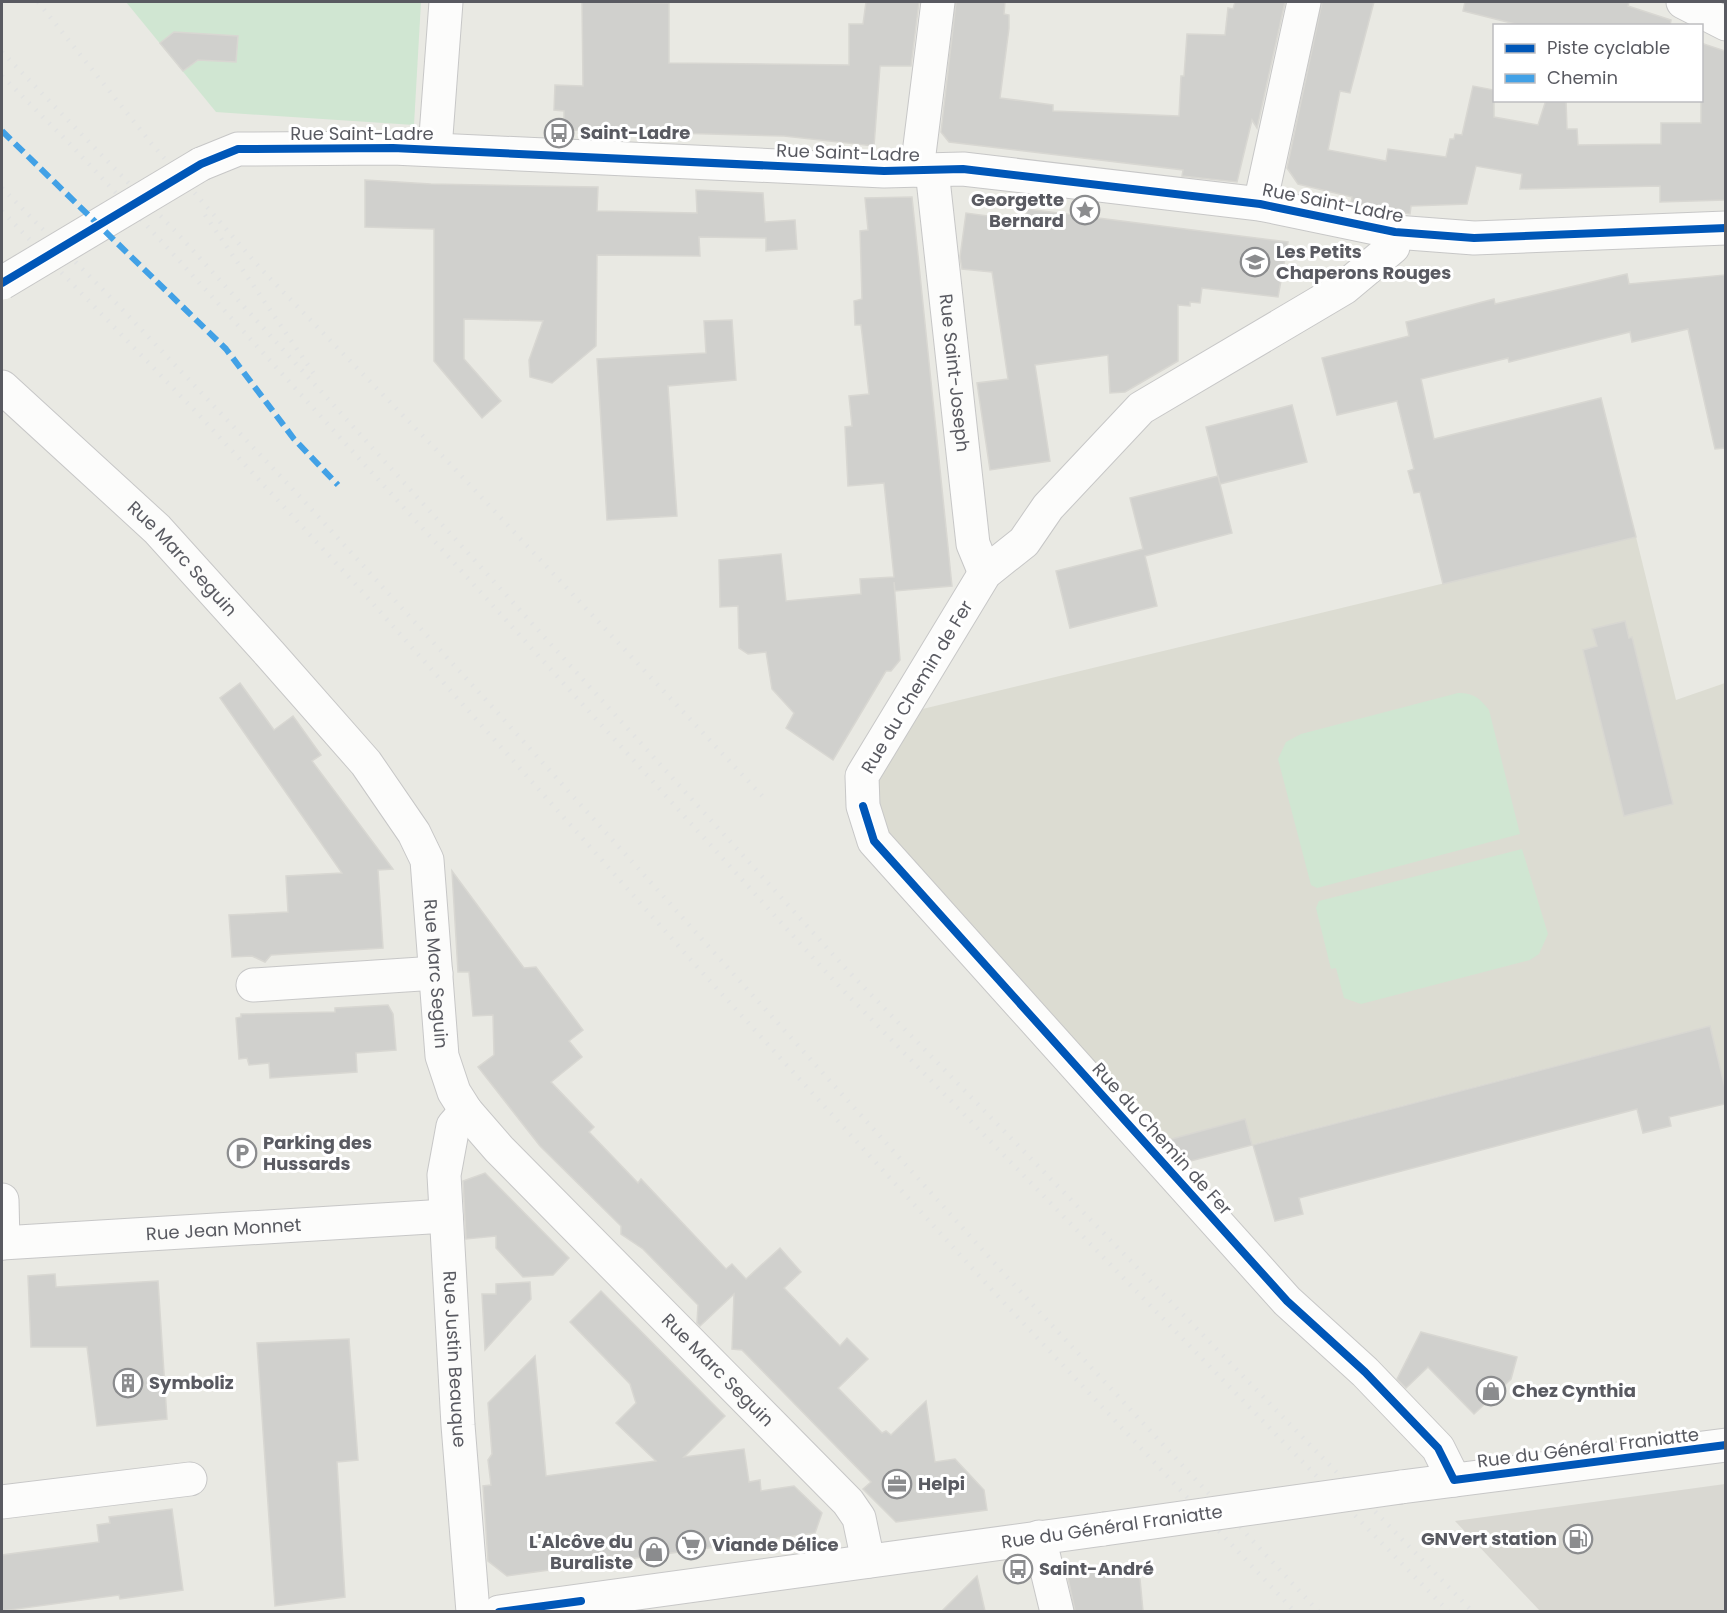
<svg xmlns="http://www.w3.org/2000/svg" width="1727" height="1613" viewBox="0 0 1727 1613" font-family="Poppins,sans-serif">
<style>
.industrial{fill:#d9d8d2}
.education{fill:#dcdcd2}
.green{fill:#d0e6d2}
.building{fill:#d0d0cd;stroke:#d8d7d2;stroke-width:1.5}
.lines{fill:none;stroke-linecap:round;stroke-linejoin:round}
.minor-casing{stroke:#c7c7c7;stroke-width:35}
.tertiary-casing{stroke:#c7c7c7;stroke-width:35}
.secondary-casing{stroke:#c7c7c7;stroke-width:35}
.minor{stroke:#fcfcfb;stroke-width:33}
.tertiary{stroke:#fcfcfb;stroke-width:33}
.secondary{stroke:#fcfcfb;stroke-width:33}
.rail{stroke:#e2e3e2;stroke-width:4.5;stroke-dasharray:1.5 8;stroke-linecap:butt}
.tertiary-bridge-casing{stroke:#c7c7c7;stroke-width:35;stroke-linecap:butt}
.secondary-bridge-casing{stroke:#c7c7c7;stroke-width:35;stroke-linecap:butt}
.tertiary-bridge{stroke:#fcfcfb;stroke-width:33}
.secondary-bridge{stroke:#fcfcfb;stroke-width:33}
.quiet{stroke:#42a1e6;stroke-width:6;stroke-dasharray:12 6;stroke-linecap:butt}
.cycleway-casing{stroke:#fff;stroke-width:11}
.cycleway{stroke:#0057b8;stroke-width:8}
.labels{text-anchor:middle;stroke-width:6;stroke-linejoin:round;paint-order:stroke}
.poi-label{font-size:18px;font-weight:bold;fill:#595a61;stroke:#fff;text-anchor:start}
.street-label{font-size:18px;fill:#595a61;stroke:#fff}
</style>
<rect width="100%" height="100%" fill="#e9e9e3"/>
<path class="industrial" d="M1725 1484V1611H1540L1455 1521Z"/>
<path class="education" d="M1636 537 1676 700 1725 683V1088L1709 1026 1251 1145 1245 1120 1154 1144 880 839 871 776 910 712Z"/>
<g class="green">
<path d="M126 2H421L414 125 216 112Z"/>
<path d="M1458 693C1474 693 1479 698 1489 710L1520 834 1317 888 1311 885 1278 759 1286 742 1301 734Z"/>
<path d="M1522 849 1548 934 1539 954 1530 960 1361 1004 1344 998 1336 968 1331 969 1316 908 1319 901Z"/>
</g>
<g class="building">
<path d="M582 2 669 3V63L849 65V24H863L866 2H919L911 66H880L874 146 784 136 564 130V111L554 110 555 85 583 86Z"/>
<path d="M956 2H1005L1004 14 1009 15V28L1000 98 1053 105V111L1179 116 1181 76H1184L1187 34 1225 35 1228 8 1233 9 1235 2H1285L1257 128 1252 120 1237 182 1182 176 1183 170 949 142 941 132Z"/>
<path d="M1322 2H1374L1350 93 1340 91 1328 150 1386 161 1388 149 1446 157 1450 139H1454L1455 134 1462 135 1473 86 1494 90V117L1538 125 1546 100H1566L1567 129H1577L1578 145 1661 144V123H1701V43L1725 51V200L1660 202V186L1520 189 1522 174 1476 166 1467 204 1411 206 1410 214 1351 204 1352 197 1298 184 1287 168Z"/>
<path d="M1465 2H1629L1628 6 1671 20 1670 26H1523L1463 11Z"/>
<path d="M174 32 238 36 236 62 198 60 183 71 160 43Z"/>
<path d="M365 180 431 184 598 187 597 211 697 213 696 190 763 193 765 222 795 220 797 249 766 251V238L699 237 700 256 597 255 596 346 552 383 530 377 529 360 543 321 464 319V359L501 401 482 418 434 361V229L365 227Z"/>
<path d="M912 197 952 586 895 591 894 582 900 660 891 671H886L833 760 786 728 794 713 772 689 766 652 748 654 739 648 738 606 720 607 719 560 781 554 786 601 861 594 860 579 894 577 884 483 848 486 845 427 852 426 849 396 869 394 861 325H855L854 301 862 299 860 231 868 230 865 198Z"/>
<path d="M1027 209 1288 242 1278 297 1202 288 1200 303 1190 302V306L1178 305V361L1125 392 1110 393 1108 355 1035 365 1050 461 990 470 977 383 1008 379 992 272 962 269 960 257 966 213 1025 221Z"/>
<path d="M1627 274 1629 284 1725 275V448L1715 449 1688 329 1632 342 1630 332 1509 362 1508 358 1421 379 1434 439 1601 398 1636 537 1443 584 1420 492 1414 493 1408 471 1414 469 1397 401 1337 415 1322 358 1409 336 1406 322 1494 299 1495 304Z"/>
<path d="M732 320 736 380 668 386 677 516 607 520 597 359 706 353 704 321Z"/>
<path d="M1292 405 1307 462 1220 484 1206 427Z"/>
<path d="M1218 476 1232 533 1145 556 1157 606 1070 628 1056 571 1143 549 1130 498Z"/>
<path d="M1625 621 1629 638 1632 637 1673 804 1624 816 1583 650 1597 646 1592 629Z"/>
<path d="M240 683 274 730 293 716 321 755 312 761 393 869 378 870 383 948 271 955 265 962 252 956 232 957 229 915 288 912 286 876 342 873 220 698Z"/>
<path d="M452 871 524 968 536 967 583 1030 569 1041 582 1057 551 1082 594 1127 589 1132 638 1183 641 1179 726 1269 732 1264 746 1279 780 1248 801 1272 784 1288 840 1346 847 1338 868 1359 838 1388 882 1433 886 1431 891 1435 926 1401 935 1462 955 1459 984 1490 987 1510 896 1522 863 1489 871 1482 742 1350 732 1349 734 1294 700 1326 697 1323 698 1305 643 1249 621 1234V1226L540 1146 478 1067 494 1055 493 1015 473 1016 469 972H458Z"/>
<path d="M388 1005 393 1014 396 1050 356 1053 357 1072 270 1078 269 1063 249 1065 247 1058 239 1059 236 1018 241 1017V1014L335 1012V1008Z"/>
<path d="M1710 1026 1725 1088V1104L1669 1117 1671 1126 1643 1133 1637 1109 1299 1198 1303 1214 1275 1221 1253 1145Z"/>
<path d="M1245 1119 1252 1145 1187 1162 1168 1140Z"/>
<path d="M485 1173 569 1258 553 1275 523 1277 496 1248V1236L466 1239 463 1181Z"/>
<path d="M55 1274 56 1287 158 1281 167 1419 97 1426 87 1347H31L28 1276Z"/>
<path d="M530 1282 531 1299 485 1350 482 1294H496V1284Z"/>
<path d="M601 1291 725 1416 684 1457 744 1449 749 1482 760 1480 761 1491 794 1486 822 1513 815 1533 507 1576 488 1561 483 1486 491 1485 488 1460 492 1454 488 1403 535 1356 546 1476 656 1461 616 1423 636 1403 630 1384 570 1322Z"/>
<path d="M1421 1332 1517 1357 1511 1379 1474 1414 1428 1367 1406 1388 1397 1379Z"/>
<path d="M349 1339 358 1460 337 1462 345 1597 275 1606 257 1343Z"/>
<path d="M172 1509 183 1590 120 1599 119 1595 2 1611V1555L99 1542 97 1525 110 1523 109 1517Z"/>
<path d="M1126 1566 1140 1579 1143 1611H1075L1067 1573Z"/>
<path d="M977 1576 985 1611H942Z"/>
</g>
<g class="lines">
<g class="minor-casing">
<g id="minor">
<path d="M1683 2 1726 24"/>
<path d="M435 149 446 2"/>
<path d="M917 170 938 2"/>
<path id="s1" d="M932 170 973 544 985 573"/>
<path d="M1260 204 1304 2"/>
<path d="M1395 232 1393 247 1344 288 1141 408 1048 507 1024 542 985 573 862 776 863 806 874 841 1287 1301 1365 1372 1438 1448 1454 1480"/>
<path id="s2" d="M2 387 157 529 270 654 366 763 414 833 427 860 442 1056 454 1092 466 1111 499 1149 848 1502 859 1518 868 1561"/>
<path d="M253 985 436 973"/>
<path id="s3" d="M466 1111 453 1126 444 1175 458 1425 473 1612"/>
<path d="M2 1200 3 1243"/>
<path id="s4" d="M2 1243 446 1216"/>
<path d="M2 1502 190 1479"/>
<path d="M1039 1537 1057 1612"/>
</g>
</g>
<g class="tertiary-casing">
<path id="tertiary" d="M201 164 238 149 393 148 884 171 963 169 1260 204 1395 232 1474 238 1726 228"/>
</g>
<g class="secondary-casing">
<g id="secondary">
<path d="M1401 1487 1726 1445"/>
<path d="M499 1612 1104 1529"/>
</g>
</g>
<use href="#minor" class="minor"/>
<use href="#tertiary" class="tertiary"/>
<use href="#secondary" class="secondary"/>
<g class="rail">
<path d="M38 2 151 143 261 269 453 467 766 800"/>
<path d="M2 52 177 233 848 971 1473 1612"/>
<path d="M2 76 69 143 164 244 836 983 1449 1612"/>
<path d="M2 188 119 306 304 501 496 711 1007 1277 1319 1612"/>
<path d="M2 211 199 415 358 587 699 969 994 1292 1295 1612"/>
<path d="M205 215 314 374"/>
</g>
<g class="tertiary-bridge-casing">
<path id="tertiary-bridge" d="M2 283 201 164"/>
</g>
<g class="secondary-bridge-casing">
<path id="secondary-bridge" d="M1104 1529 1401 1487"/>
</g>
<use href="#tertiary-bridge" class="tertiary-bridge"/>
<use href="#secondary-bridge" class="secondary-bridge"/>
<path class="quiet" d="M2 131 226 349 294 439 338 485"/>
<g class="cycleway-casing">
<g id="cycleway">
<path d="M2 283 201 164 238 149 393 148 884 171 963 169 1260 204 1395 232 1474 238 1726 228"/>
<path d="M863 806 874 841 1287 1301 1365 1372 1438 1448 1454 1480 1726 1445"/>
<path d="M499 1612 581 1601"/>
</g>
</g>
<use href="#cycleway" class="cycleway"/>
</g>
<defs>
<g id="bus-ring" transform="scale(1.5)"><circle r="9.5" fill="#fff" stroke="#8b8c8e" stroke-width="1.5"/><path d="M-5-6H5V4H4V6H2V4H-2V6H-4V4H-5ZM-3.5-4V0h7V-4ZM-3.5 1.2v1.5H-2V1.2ZM2 1.2v1.5H3.5V1.2Z" fill="#8b8c8e"/></g>
<g id="sight-ring" transform="scale(1.5)"><circle r="9.5" fill="#fff" stroke="#8b8c8e" stroke-width="1.5"/><path d="M0-6L1.8-2.2L6-1.7L2.9 1.2L3.7 5.4L0 3.3L-3.7 5.4L-2.9 1.2L-6-1.7L-1.8-2.2Z" fill="#8b8c8e"/></g>
<g id="school-ring" transform="scale(1.5)"><circle r="9.5" fill="#fff" stroke="#8b8c8e" stroke-width="1.5"/><path d="M0-5L7-2L0 1L-7-2ZM-4 1L0 2.5L4 1V4Q0 6-4 4Z" fill="#8b8c8e"/></g>
<g id="parking-ring" transform="scale(1.5)"><circle r="9.5" fill="#fff" stroke="#8b8c8e" stroke-width="1.5"/><path d="M-3.5-5.5H1a3.5 3.5 0 0 1 0 7H-1V5.5H-3.5ZM-1-3.4V-.6H.8a1.4 1.4 0 0 0 0-2.8Z" fill="#8b8c8e"/></g>
<g id="building-ring" transform="scale(1.5)"><circle r="9.5" fill="#fff" stroke="#8b8c8e" stroke-width="1.5"/><path d="M-4-6H4V6H1V3H-1V6H-4ZM-2.5-4.3h1.7v1.8h-1.7ZM.8-4.3h1.7v1.8H.8ZM-2.5-1h1.7V.8h-1.7ZM.8-1h1.7V.8H.8Z" fill="#8b8c8e"/></g>
<g id="shop-ring" transform="scale(1.5)"><circle r="9.5" fill="#fff" stroke="#8b8c8e" stroke-width="1.5"/><path d="M-5-2.5h2.3a2.7 3.5 0 0 1 5.4 0H5L5.5 6h-11ZM-1.5-2.5h3a1.5 2.3 0 0 0-3 0Z" fill="#8b8c8e"/></g>
<g id="office-ring" transform="scale(1.5)"><circle r="9.5" fill="#fff" stroke="#8b8c8e" stroke-width="1.5"/><path d="M-6-3h4V-5.5h4V-3h4V5H-6ZM-1-4.5V-3h2v-1.5ZM-6 0V1H6V0Z" fill="#8b8c8e"/></g>
<g id="fuel-ring" transform="scale(1.5)"><circle r="9.5" fill="#fff" stroke="#8b8c8e" stroke-width="1.5"/><path d="M-5.5-6h7V0h2V4h1.3V-2.5L3-4.5l.8-.8L6-3V5H2.5V1h-1V6h-7ZM-4.2-4.7v3.2H.2V-4.7Z" fill="#8b8c8e"/></g>
<g id="supermarket-ring" transform="scale(1.5)"><circle r="9.5" fill="#fff" stroke="#8b8c8e" stroke-width="1.5"/><path d="M-6-5.5h2.5l.6 2H6L4.5 2H-2.5L-4.4-4H-6ZM-1.5 3.2a1.3 1.3 0 1 0 .1 0ZM3 3.2a1.3 1.3 0 1 0 .1 0Z" fill="#8b8c8e"/></g>
</defs>
<g fill-rule="evenodd">
<use href="#bus-ring" x="559" y="133"/>
<use href="#sight-ring" x="1085" y="210"/>
<use href="#school-ring" x="1255" y="262"/>
<use href="#parking-ring" x="242" y="1153"/>
<use href="#building-ring" x="128" y="1383"/>
<use href="#shop-ring" x="1491" y="1391"/>
<use href="#office-ring" x="897" y="1484"/>
<use href="#fuel-ring" x="1578" y="1539"/>
<use href="#supermarket-ring" x="691" y="1545"/>
<use href="#shop-ring" x="654" y="1552"/>
<use href="#bus-ring" x="1018" y="1569"/>
</g>
<g class="labels">
<g class="poi-label">
<text x="580" y="139">Saint-Ladre</text>
<text x="1064" y="206" text-anchor="end">Georgette<tspan x="1064" dy="21">Bernard</tspan></text>
<text x="1276" y="258">Les Petits<tspan x="1276" dy="21">Chaperons Rouges</tspan></text>
<text x="263" y="1149">Parking des<tspan x="263" dy="21">Hussards</tspan></text>
<text x="149" y="1389">Symboliz</text>
<text x="1512" y="1397">Chez Cynthia</text>
<text x="918" y="1490">Helpi</text>
<text x="1557" y="1545" text-anchor="end">GNVert station</text>
<text x="633" y="1548" text-anchor="end">L'Alcôve du<tspan x="633" dy="21">Buraliste</tspan></text>
<text x="712" y="1551">Viande Délice</text>
<text x="1039" y="1575">Saint-André</text>
</g>
<g class="street-label">
<text x="362" y="140">Rue Saint-Ladre</text>
<text transform="translate(848 153) rotate(2)" y="6">Rue Saint-Ladre</text>
<text transform="translate(1333 203) rotate(11)" y="6">Rue Saint-Ladre</text>
<text dy="6" stroke="none"><textPath href="#s1" startOffset="204">Rue Saint-Joseph</textPath></text>
<text dy="6" stroke="none"><textPath href="#s2" startOffset="249">Rue Marc Seguin</textPath></text>
<text transform="translate(917 687) rotate(-59)" y="6">Rue du Chemin de Fer</text>
<text dy="6" stroke="none"><textPath href="#s2" startOffset="753">Rue Marc Seguin</textPath></text>
<text transform="translate(1162 1139) rotate(48)" y="6">Rue du Chemin de Fer</text>
<text dy="6" stroke="none"><textPath href="#s4" startOffset="222">Rue Jean Monnet</textPath></text>
<text dy="6" stroke="none"><textPath href="#s3" startOffset="254">Rue Justin Beauque</textPath></text>
<text dy="6" stroke="none"><textPath href="#s2" startOffset="1257">Rue Marc Seguin</textPath></text>
<text transform="translate(1588 1448) rotate(-7)" y="6">Rue du Général Franiatte</text>
<text transform="translate(1112 1527) rotate(-8)" y="6">Rue du Général Franiatte</text>
</g>
</g>
<rect width="1727" height="1613" fill="none" stroke="#595a61" stroke-width="6"/>
<rect x="1493" y="24" width="210" height="78" fill="#ffffff" stroke="#bdbdc0" stroke-width="1.5"/>
<rect x="1505" y="44" width="30" height="9" fill="#0057b8" stroke="#bdbdc0" stroke-width="1.5"/>
<text x="1547" y="54" font-size="18" fill="#595a61">Piste cyclable</text>
<rect x="1505" y="74" width="30" height="9" fill="#42a1e6" stroke="#bdbdc0" stroke-width="1.5"/>
<text x="1547" y="84" font-size="18" fill="#595a61">Chemin</text>
</svg>
